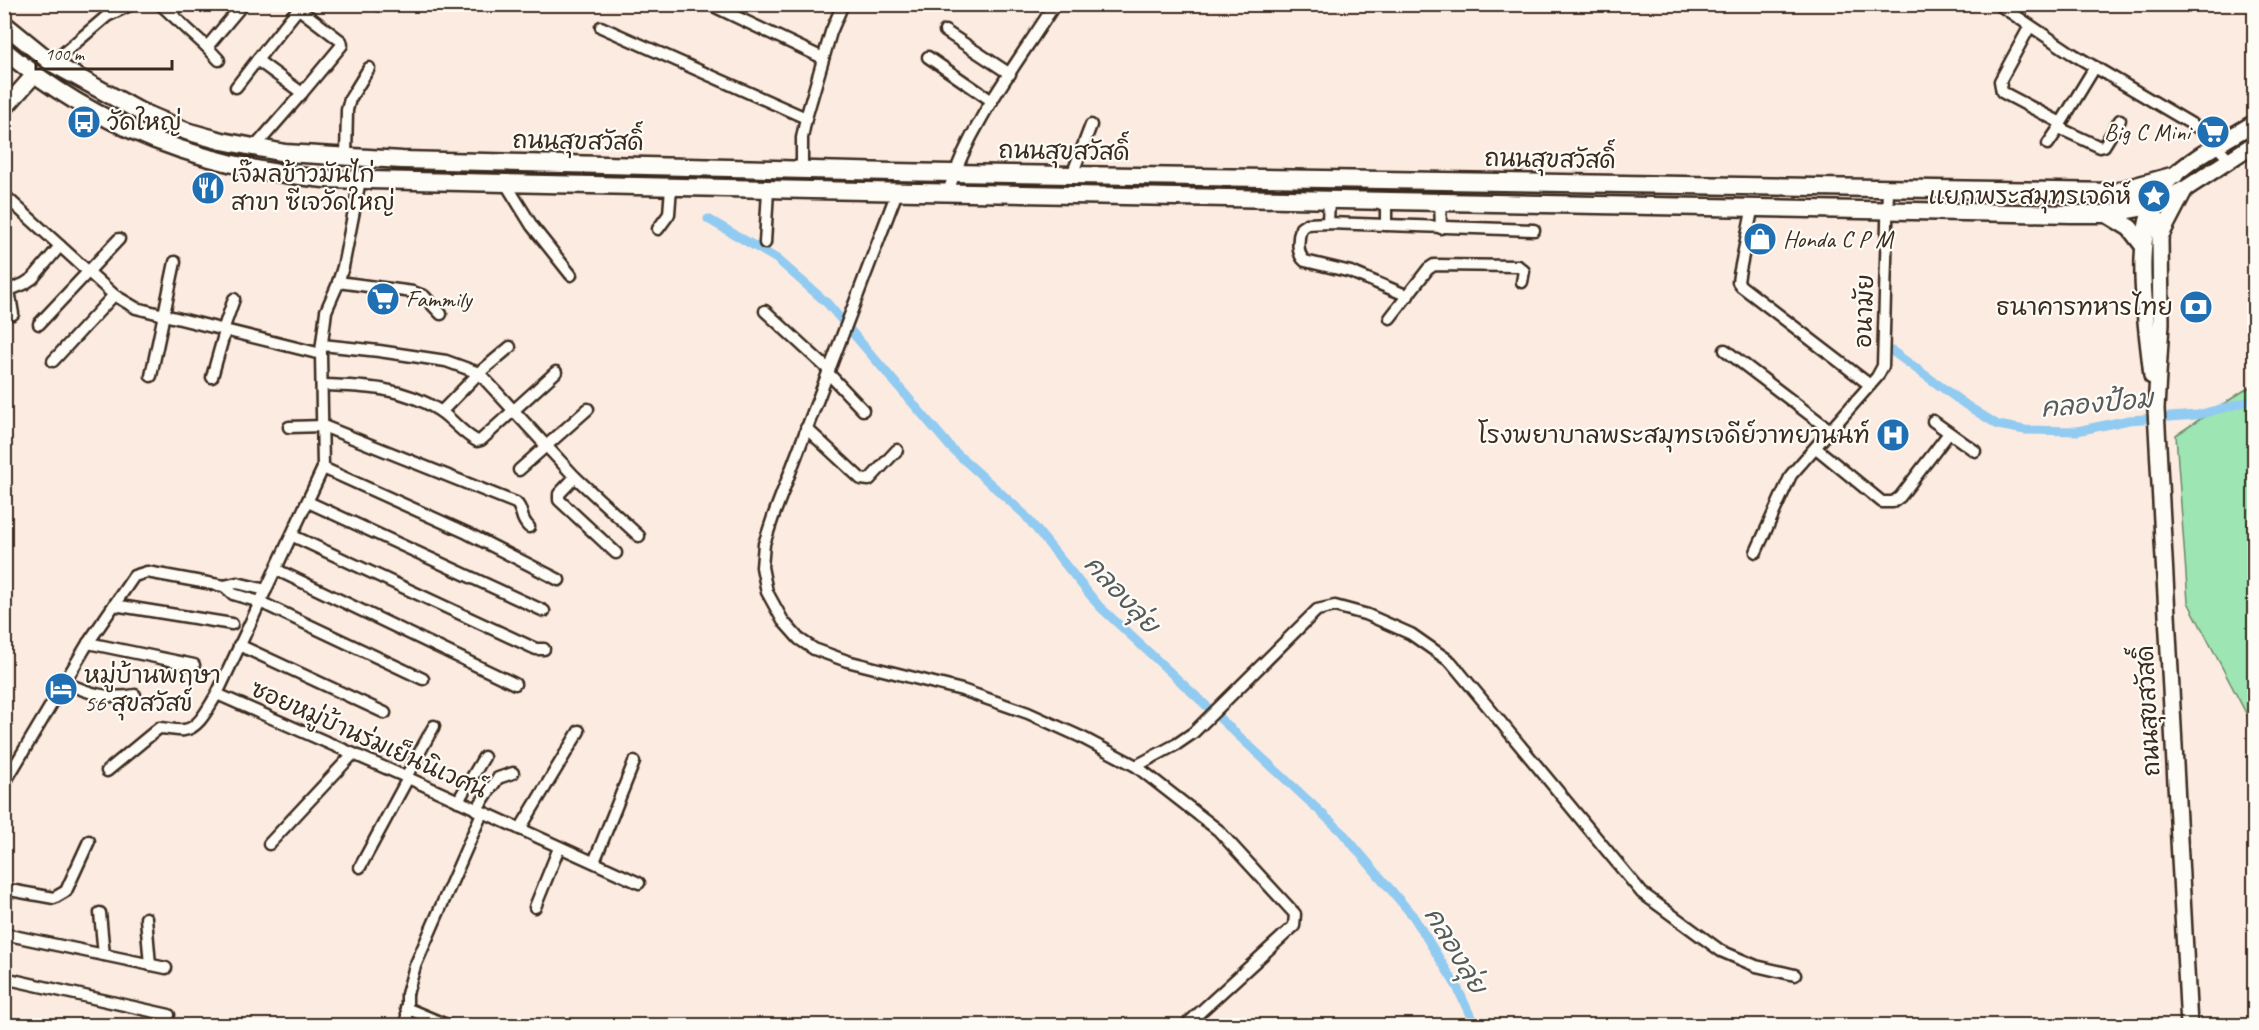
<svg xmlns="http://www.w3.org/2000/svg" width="2259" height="1030" viewBox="0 0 2259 1030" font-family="Caveat,'Playpen Sans Thai',sans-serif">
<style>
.green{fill:#9de5b2;stroke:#6c8868;stroke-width:1.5}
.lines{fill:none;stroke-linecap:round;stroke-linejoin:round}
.canal{stroke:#91cbf1;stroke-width:9}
.street-casing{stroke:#3b2a1e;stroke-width:15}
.secondary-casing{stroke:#3b2a1e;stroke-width:20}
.primary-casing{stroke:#3b2a1e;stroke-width:21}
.street{stroke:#fdfcf7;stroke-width:10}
.secondary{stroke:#fdfcf7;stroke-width:15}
.primary{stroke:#fdfcf7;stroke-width:16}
.labels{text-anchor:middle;stroke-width:4.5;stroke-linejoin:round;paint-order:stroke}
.poi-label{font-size:24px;fill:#3b2a1e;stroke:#fdfcf7;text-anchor:start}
.street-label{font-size:24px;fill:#3b2a1e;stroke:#fdfcf7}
.water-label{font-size:26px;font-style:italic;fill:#555a5d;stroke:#fdfcf7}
</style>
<rect width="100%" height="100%" fill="#fcebe1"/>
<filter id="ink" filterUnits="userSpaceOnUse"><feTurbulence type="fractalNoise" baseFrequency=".0167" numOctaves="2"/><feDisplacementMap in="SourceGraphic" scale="12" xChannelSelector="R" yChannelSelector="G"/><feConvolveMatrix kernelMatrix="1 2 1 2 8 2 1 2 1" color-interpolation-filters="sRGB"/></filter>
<g filter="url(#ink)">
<path class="green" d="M2254 384V716L2247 715 2188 602 2176 435Z"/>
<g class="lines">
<g class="canal">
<path d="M708 219 777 259 827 303 952 449 1024 514 1099 606 1341 831 1413 916 1457 987 1475 1026"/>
<path d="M1892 351 1966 405 1998 425 2025 430 2077 431 2129 420 2197 415 2254 400"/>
</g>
<g class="street-casing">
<g id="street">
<path d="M160 4 207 47 243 4"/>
<path d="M378 4 379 5"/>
<path d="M709 4 823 58"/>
<path d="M1998 4 2071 53 2200 129 2230 160"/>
<path d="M299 9 341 41 342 45 302 93"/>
<path d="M171 14 180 4"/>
<path d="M2030 26 2000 81 2002 92 2061 123 2095 67"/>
<path d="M601 27 806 118"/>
<path d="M945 31 1010 74"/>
<path d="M207 47 219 60"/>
<path d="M928 57 992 101"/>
<path d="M52 63 107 16 132 4"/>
<path d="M236 87 257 60"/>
<path d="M2059 128 2100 147 2104 146 2120 120"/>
<path d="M2048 144 2061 125"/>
<path d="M254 148 302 93 257 60 302 4"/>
<path d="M346 157 347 110 350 99 369 68"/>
<path d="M802 170V138L806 118 831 32 843 4"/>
<path d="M1072 175 1091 125"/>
<path d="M506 184 532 226 571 275"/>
<path d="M897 192 773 517 764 544 762 567 767 592 783 621 799 639 814 649 847 661 962 690 1028 713 1081 737 1136 766 1218 830 1295 914 1294 926 1185 1026"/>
<path d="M948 192C970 123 1017 64 1055 4"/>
<path d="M4 195 114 295 136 308 321 354 323 468 217 694 406 777 639 883"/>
<path d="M1386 200V225"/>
<path d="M1440 201 1441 228"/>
<path d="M1753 206 1739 275 1738 282 1741 286 1870 385"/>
<path d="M1328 223 1329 199"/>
<path d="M658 229 669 214 671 187"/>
<path d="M765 243 768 190"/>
<path d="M338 282 413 292 424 296 441 314"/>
<path d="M1408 296 1351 272 1305 261C1296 254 1298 238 1301 228L1307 224 1328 223 1534 230"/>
<path d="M765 311 829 370"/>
<path d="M13 314 9 290 24 284 33 278 60 246"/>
<path d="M1390 318 1428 269 1434 265 1518 266 1524 271 1522 282"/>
<path d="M39 324 119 239"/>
<path d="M223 330 234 299"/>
<path d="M322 345 379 351 446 361 479 373 575 477 639 536"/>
<path d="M1725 350 1830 430"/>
<path d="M321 351 326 311 337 286 343 267 360 180"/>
<path d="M53 361 114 295"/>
<path d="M828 373 863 410"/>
<path d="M151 376 175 262"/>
<path d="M212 377 225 331"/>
<path d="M322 385C363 386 404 387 440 411 453 420 463 434 477 441L481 440 556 372"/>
<path d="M441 412 479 373 510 347"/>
<path d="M1933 421 1975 451"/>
<path d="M289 427 323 426 516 503C524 510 519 518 529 527"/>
<path d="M806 428 861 479 869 480 897 450"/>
<path d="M1816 448 1882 502H1893L1900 497 1949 433"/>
<path d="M323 468 467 533 559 580"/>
<path d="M519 470 588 409"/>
<path d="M575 477 559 494V500L616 553"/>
<path d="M308 502 544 611"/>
<path d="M293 536 536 649H544"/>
<path d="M1756 552 1791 475 1877 377 1883 366 1888 189"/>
<path d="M277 570 515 684"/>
<path d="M224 586 233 594 260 602 423 679"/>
<path d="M114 605 232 624"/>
<path d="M88 643 194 665"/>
<path d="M239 645 385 713"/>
<path d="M64 682C88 693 108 700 135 695"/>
<path d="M1136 766 1177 744 1193 733 1317 610 1335 606 1368 615 1411 634 1451 662 1642 893 1721 951 1756 966 1795 975"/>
<path d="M107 771 159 728C167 728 176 731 184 730 199 729 209 706 217 694"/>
<path d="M406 777 434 726"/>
<path d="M4 784 88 643 134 576 147 572 224 586 237 583 266 590"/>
<path d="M458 801 484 757"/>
<path d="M476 810 498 778 513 773"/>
<path d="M520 829 579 731"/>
<path d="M269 844 353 754"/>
<path d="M594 862 634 762"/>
<path d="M360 867 408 778"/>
<path d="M4 889 54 898 66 891 89 841"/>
<path d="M535 907 559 848"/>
<path d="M100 913 104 955"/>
<path d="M146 918 150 965"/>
<path d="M4 934 166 968"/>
<path d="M4 978 169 1015"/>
<path d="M406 1008 449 1026"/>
<path d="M4 1023 15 1026"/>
<path d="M407 1026V994L415 966 482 813"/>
</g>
</g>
<g class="secondary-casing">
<g id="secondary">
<path d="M4 109 34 75"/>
<path d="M2151 206 2158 222 2160 237 2161 323 2156 409 2189 1026"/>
<path d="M2151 206 2185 189 2254 144"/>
<path d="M2160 237 2185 189"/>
<path d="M2152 376C2147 324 2128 223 2166 183 2190 158 2225 141 2254 123"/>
</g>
</g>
<g class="primary-casing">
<g id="primary">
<path d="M4 24 52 63 139 111 186 131 222 141 285 153 402 160 893 172 2115 192 2139 196 2151 206 2107 214H2071L811 190 324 179C204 167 98 129 4 50"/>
<path d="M2121 190 2175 175"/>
<path d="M2107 214 2130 228 2143 245"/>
</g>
</g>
<use href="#street" class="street"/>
<use href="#secondary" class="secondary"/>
<use href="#primary" class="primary"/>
</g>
</g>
<defs>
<g id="bus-disc" transform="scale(1.725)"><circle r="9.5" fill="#1f6fb2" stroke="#fdfcf7"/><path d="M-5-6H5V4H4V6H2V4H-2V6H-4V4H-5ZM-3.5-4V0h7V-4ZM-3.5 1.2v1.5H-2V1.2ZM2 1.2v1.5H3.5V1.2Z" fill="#fff"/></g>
<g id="supermarket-disc" transform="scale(1.725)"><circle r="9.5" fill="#1f6fb2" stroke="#fdfcf7"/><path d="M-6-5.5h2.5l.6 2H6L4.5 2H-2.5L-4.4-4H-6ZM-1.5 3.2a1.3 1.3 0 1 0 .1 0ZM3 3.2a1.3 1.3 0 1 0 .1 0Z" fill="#fff"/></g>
<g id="restaurant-disc" transform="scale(1.725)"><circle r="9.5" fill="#1f6fb2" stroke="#fdfcf7"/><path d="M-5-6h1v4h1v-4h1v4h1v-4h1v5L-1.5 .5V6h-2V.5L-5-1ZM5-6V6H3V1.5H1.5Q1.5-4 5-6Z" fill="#fff"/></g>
<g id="sight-disc" transform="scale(1.725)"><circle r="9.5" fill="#1f6fb2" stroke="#fdfcf7"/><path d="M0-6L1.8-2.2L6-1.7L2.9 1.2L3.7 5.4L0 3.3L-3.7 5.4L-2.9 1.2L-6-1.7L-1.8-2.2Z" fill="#fff"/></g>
<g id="shop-disc" transform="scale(1.725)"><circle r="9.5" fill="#1f6fb2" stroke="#fdfcf7"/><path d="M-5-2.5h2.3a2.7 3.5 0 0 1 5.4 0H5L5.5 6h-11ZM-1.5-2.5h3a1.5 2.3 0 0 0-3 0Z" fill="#fff"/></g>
<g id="bank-disc" transform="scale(1.725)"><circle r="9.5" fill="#1f6fb2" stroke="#fdfcf7"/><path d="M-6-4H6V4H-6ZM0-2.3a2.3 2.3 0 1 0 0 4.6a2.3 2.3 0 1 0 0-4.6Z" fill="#fff"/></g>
<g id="hospital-disc" transform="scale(1.725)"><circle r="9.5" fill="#1f6fb2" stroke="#fdfcf7"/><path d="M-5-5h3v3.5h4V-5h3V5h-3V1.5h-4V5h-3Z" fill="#fff"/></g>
<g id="hotel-disc" transform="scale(1.725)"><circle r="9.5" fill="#1f6fb2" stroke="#fdfcf7"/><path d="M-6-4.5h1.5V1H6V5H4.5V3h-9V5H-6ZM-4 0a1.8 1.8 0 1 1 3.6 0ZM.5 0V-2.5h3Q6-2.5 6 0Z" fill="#fff"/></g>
</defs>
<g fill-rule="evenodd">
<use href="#bus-disc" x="84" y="122"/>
<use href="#supermarket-disc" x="2213" y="132"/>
<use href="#restaurant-disc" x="208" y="188"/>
<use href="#sight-disc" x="2154" y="196"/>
<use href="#shop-disc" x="1760" y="239"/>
<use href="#supermarket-disc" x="383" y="299"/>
<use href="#bank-disc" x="2196" y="307"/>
<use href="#hospital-disc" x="1893" y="435"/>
<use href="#hotel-disc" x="61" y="689"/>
</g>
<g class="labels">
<g class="poi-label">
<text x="107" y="130">วัดใหญ่</text>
<text x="2190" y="140" text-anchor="end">Big C Mini</text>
<text x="231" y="182">เจ๊มลข้าวมันไก่<tspan x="231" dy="28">สาขา ซีเจวัดใหญ่</tspan></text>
<text x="2131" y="204" text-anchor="end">แยกพระสมุทรเจดีห์</text>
<text x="1783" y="247">Honda C P M</text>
<text x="406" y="307">Fammily</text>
<text x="2173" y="315" text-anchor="end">ธนาคารทหารไทย</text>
<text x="1870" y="443" text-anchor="end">โรงพยาบาลพระสมุทรเจดีย์วาทยานนท์</text>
<text x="84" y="683">หมู่บ้านพฤษา<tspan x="84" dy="28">56 สุขสวัสข์</tspan></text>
</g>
<g class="street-label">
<text transform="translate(578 141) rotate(1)" y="8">ถนนสุขสวัสดิ์</text>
<text transform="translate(1064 151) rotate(1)" y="8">ถนนสุขสวัสดิ์</text>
<text transform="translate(1550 159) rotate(1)" y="8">ถนนสุขสวัสดิ์</text>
<text transform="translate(1864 311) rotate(-88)" y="8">อนามัย</text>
<text transform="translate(2148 711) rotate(-93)" y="8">ถนนสุขสวัสดิ์</text>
<text transform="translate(369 739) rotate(24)" y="8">ซอยหมู่บ้านร่มเย็นนิเวศน์</text>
</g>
<g class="water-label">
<text transform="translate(2097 403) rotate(-5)" y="9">คลองป้อม</text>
<text transform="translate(1122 594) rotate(47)" y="9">คลองลุ่ย</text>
<text transform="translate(1456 950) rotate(59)" y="9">คลองลุ่ย</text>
</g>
</g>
<rect width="2259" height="1030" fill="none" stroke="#fdfcf7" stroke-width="24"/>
<rect x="12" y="12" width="2235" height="1006" fill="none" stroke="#3b2a1e" stroke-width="2" filter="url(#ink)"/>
<path d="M36 60v9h136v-9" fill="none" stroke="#3b2a1e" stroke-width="3"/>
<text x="45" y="60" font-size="18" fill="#3b2a1e" stroke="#fdfcf7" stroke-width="4.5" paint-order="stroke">100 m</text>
</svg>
